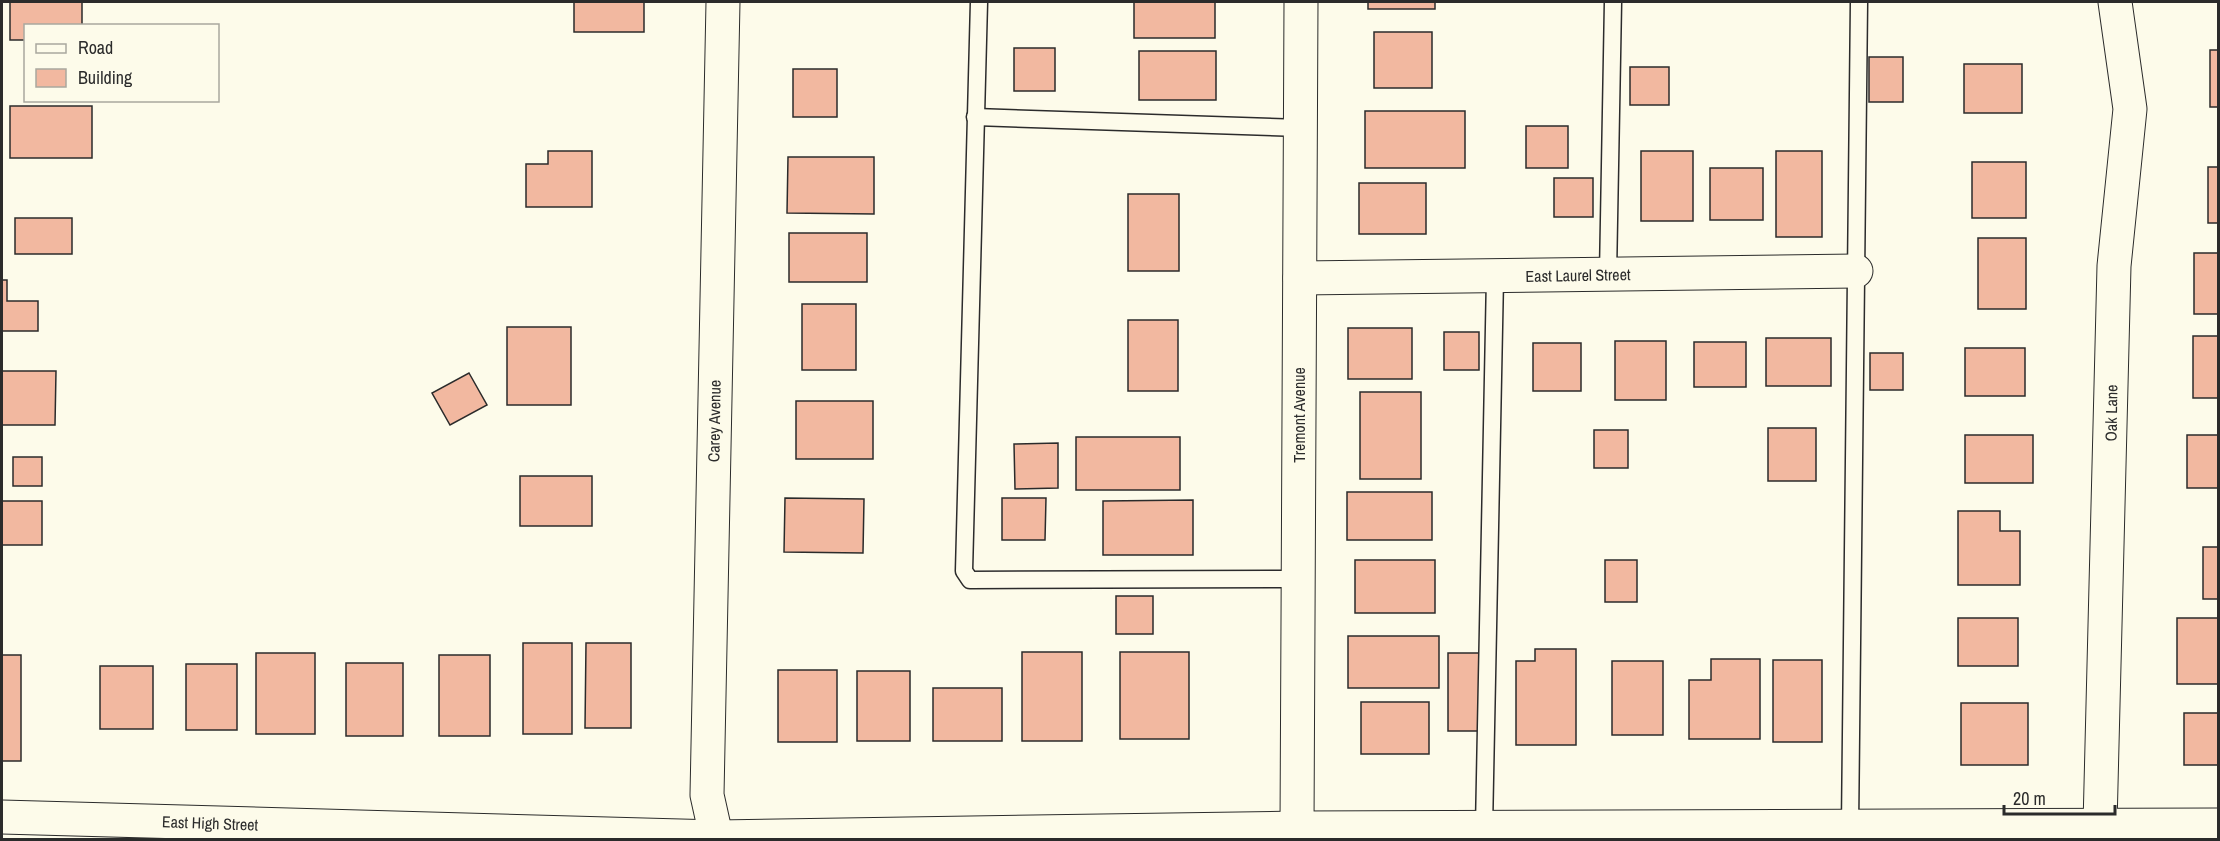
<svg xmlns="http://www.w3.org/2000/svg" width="2220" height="841" viewBox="0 0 2220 841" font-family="'Archivo Narrow',sans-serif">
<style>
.building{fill:#f2b8a0;stroke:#2b2b2b;stroke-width:1.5}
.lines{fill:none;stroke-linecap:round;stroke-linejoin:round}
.lane-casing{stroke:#2b2b2b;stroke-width:19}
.street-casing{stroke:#2b2b2b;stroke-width:35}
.lane{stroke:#fdfbea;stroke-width:16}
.street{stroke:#fdfbea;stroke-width:33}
.labels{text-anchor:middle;stroke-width:4.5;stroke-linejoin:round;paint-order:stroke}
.street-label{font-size:16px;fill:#2b2b2b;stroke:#fdfbea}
</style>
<rect width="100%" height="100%" fill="#fdfbea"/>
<g class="building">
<path d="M10 2H82V26H26V40H10Z"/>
<rect x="574" y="2" width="70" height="30"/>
<rect x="1134" y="2" width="81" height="36"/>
<rect x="1368" y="2" width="67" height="7"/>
<rect x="1374" y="32" width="58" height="56"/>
<rect x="1014" y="48" width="41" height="43"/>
<rect x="2210" y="50" width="8" height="57"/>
<rect x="1139" y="51" width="77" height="49"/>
<rect x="1869" y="57" width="34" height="45"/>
<rect x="1964" y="64" width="58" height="49"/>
<rect x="1630" y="67" width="39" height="38"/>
<rect x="793" y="69" width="44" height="48"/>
<rect x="10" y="106" width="82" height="52"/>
<rect x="1365" y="111" width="100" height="57"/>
<rect x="1526" y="126" width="42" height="42"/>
<path d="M548 151H592V207H526V164H548Z"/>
<rect x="1641" y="151" width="52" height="70"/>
<rect x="1776" y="151" width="46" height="86"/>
<path d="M788 157H874V214L787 213Z"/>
<rect x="1972" y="162" width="54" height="56"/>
<rect x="2208" y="167" width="10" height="56"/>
<rect x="1710" y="168" width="53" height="52"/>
<rect x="1554" y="178" width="39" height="39"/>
<rect x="1359" y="183" width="67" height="51"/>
<rect x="1128" y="194" width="51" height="77"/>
<rect x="15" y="218" width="57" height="36"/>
<rect x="789" y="233" width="78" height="49"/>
<rect x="1978" y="238" width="48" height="71"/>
<rect x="2194" y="253" width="24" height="61"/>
<path d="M2 280H7V301H38V331H2Z"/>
<rect x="802" y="304" width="54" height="66"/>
<rect x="1128" y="320" width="50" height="71"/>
<rect x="507" y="327" width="64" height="78"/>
<rect x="1348" y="328" width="64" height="51"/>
<rect x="1444" y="332" width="35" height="38"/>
<rect x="2193" y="336" width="25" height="62"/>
<rect x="1766" y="338" width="65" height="48"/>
<rect x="1615" y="341" width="51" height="59"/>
<rect x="1694" y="342" width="52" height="45"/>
<rect x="1533" y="343" width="48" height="48"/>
<rect x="1965" y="348" width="60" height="48"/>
<rect x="1870" y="353" width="33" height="37"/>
<path d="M2 371H56L55 425H2Z"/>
<path d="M469 373 487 405 450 425 432 393Z"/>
<rect x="1360" y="392" width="61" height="87"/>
<rect x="796" y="401" width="77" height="58"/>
<rect x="1768" y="428" width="48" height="53"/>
<rect x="1594" y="430" width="34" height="38"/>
<rect x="1965" y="435" width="68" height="48"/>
<rect x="2187" y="435" width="31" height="53"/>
<rect x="1076" y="437" width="104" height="53"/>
<path d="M1058 443V488L1015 489 1014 444Z"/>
<rect x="13" y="457" width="29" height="29"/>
<rect x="520" y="476" width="72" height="50"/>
<rect x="1347" y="492" width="85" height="48"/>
<path d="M785 498 864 499 863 553 784 552Z"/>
<path d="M1002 498H1046L1045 540H1002Z"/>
<path d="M1193 500V555H1103V501Z"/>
<rect x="2" y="501" width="40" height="44"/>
<path d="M1958 511H2000V531H2020V585H1958Z"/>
<rect x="2203" y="547" width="15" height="52"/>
<rect x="1355" y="560" width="80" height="53"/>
<rect x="1605" y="560" width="32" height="42"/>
<rect x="1116" y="596" width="37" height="38"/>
<rect x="1958" y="618" width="60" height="48"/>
<rect x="2177" y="618" width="41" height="66"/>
<rect x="1348" y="636" width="91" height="52"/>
<rect x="523" y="643" width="49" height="91"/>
<path d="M586 643H631V728H585Z"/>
<path d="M1535 649H1576V745H1516V661H1535Z"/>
<rect x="1022" y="652" width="60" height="89"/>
<rect x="1120" y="652" width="69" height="87"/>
<rect x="256" y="653" width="59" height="81"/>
<rect x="1448" y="653" width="35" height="78"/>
<rect x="2" y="655" width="19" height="106"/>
<rect x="439" y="655" width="51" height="81"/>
<path d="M1711 659H1760V739H1689V680H1711Z"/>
<rect x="1773" y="660" width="49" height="82"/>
<rect x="1612" y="661" width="51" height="74"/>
<rect x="346" y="663" width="57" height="73"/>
<rect x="186" y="664" width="51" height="66"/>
<rect x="100" y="666" width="53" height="63"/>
<rect x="778" y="670" width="59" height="72"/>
<rect x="857" y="671" width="53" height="70"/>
<rect x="933" y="688" width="69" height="53"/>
<rect x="1361" y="702" width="68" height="52"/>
<rect x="1961" y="703" width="67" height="62"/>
<rect x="2184" y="713" width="34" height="52"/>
</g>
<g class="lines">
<g class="lane-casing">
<g id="lane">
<path d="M979 2 964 571 970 580 1298 579"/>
<path d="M975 117 1300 128"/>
<path d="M1608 275 1613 2"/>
<path d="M1850 827 1859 2"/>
<path d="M1484 828 1495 277"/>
</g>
</g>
<g class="street-casing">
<g id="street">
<path d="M1300 278 1856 271"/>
<path d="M2 817 717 837 1297 828 2218 825"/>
<path d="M2100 825 2114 266 2130 109 2115 2"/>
<path d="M1297 828 1301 2"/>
<path d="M717 840 707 795 723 2"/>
</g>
</g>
<use href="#lane" class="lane"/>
<use href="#street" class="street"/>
</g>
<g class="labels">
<g class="street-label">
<text transform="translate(1578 275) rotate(-1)" y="6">East Laurel Street</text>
<text transform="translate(2111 413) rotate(-89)" y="6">Oak Lane</text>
<text transform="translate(1299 415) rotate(-90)" y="6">Tremont Avenue</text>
<text transform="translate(714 421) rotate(-89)" y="6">Carey Avenue</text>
<text transform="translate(210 823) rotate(2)" y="6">East High Street</text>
</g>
</g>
<rect width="2220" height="841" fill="none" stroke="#2b2b2b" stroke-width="6"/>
<rect x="24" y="24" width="195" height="78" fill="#fdfbea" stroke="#a9a89e" stroke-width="1.5"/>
<rect x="36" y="44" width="30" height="9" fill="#fdfbea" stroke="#a9a89e" stroke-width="1.5"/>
<text x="78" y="54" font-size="18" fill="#2b2b2b">Road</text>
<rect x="36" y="69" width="30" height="18" fill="#f2b8a0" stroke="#a9a89e" stroke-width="1.5"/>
<text x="78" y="84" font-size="18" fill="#2b2b2b">Building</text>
<path d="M2004 805v9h111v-9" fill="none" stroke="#2b2b2b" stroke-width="3"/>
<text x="2013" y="805" font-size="18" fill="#2b2b2b" stroke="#fdfbea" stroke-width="4.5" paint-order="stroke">20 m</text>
</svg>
